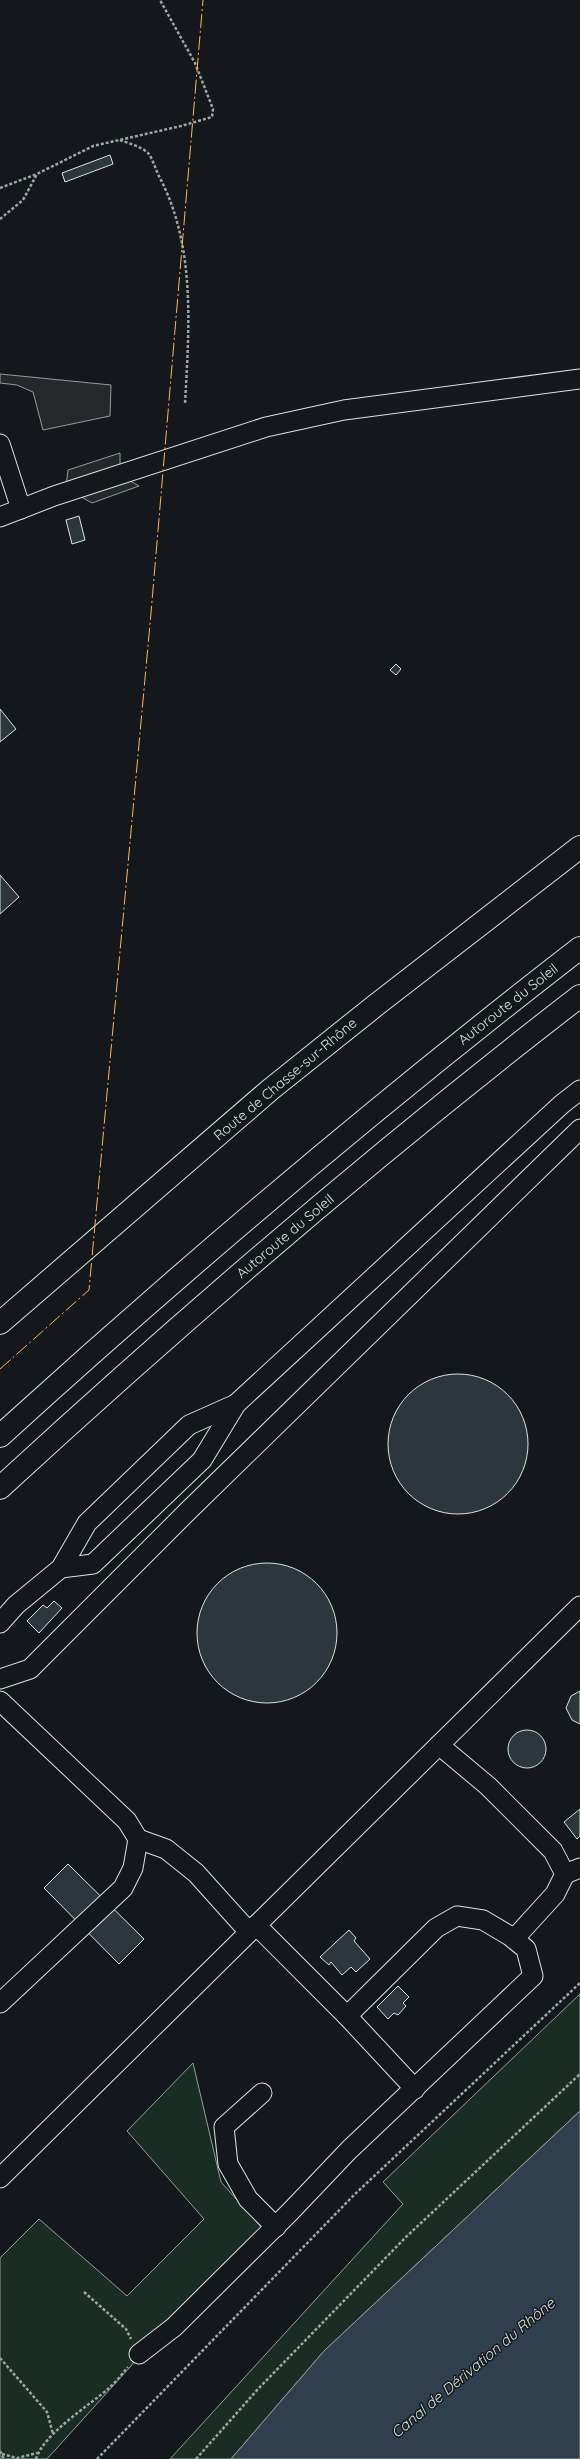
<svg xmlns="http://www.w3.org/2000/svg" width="580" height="2459" viewBox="0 0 580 2459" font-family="Quicksand,sans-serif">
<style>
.green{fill:#1a2d24;stroke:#939e99}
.parking{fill:#24282b;stroke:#939e99}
.water{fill:#2f3f4d;stroke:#939e99}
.building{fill:#2c363c;stroke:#d8e6dc}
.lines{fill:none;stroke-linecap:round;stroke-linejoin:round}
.minor-casing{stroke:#d8e6dc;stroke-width:21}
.major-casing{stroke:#d8e6dc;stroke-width:24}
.highway-casing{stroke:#d8e6dc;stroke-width:24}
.path{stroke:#9da8a2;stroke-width:2.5;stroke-dasharray:3 2;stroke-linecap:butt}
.minor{stroke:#14181c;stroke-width:19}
.major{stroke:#14181c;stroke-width:22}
.highway{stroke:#14181c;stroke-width:22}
.power{stroke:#ffb74d;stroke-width:1;stroke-dasharray:14 3 2 3;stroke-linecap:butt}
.labels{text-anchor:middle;stroke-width:3;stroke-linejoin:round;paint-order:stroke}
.street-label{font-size:14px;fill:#d8e6dc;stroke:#14181c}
.water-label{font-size:15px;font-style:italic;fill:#d8e6dc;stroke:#14181c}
</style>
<rect width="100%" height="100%" fill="#14181c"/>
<g class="green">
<path d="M580 1994V2111L324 2351 231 2459H170L403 2204 383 2182Z"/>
<path d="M193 2063 221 2182 261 2227 154 2333 131 2366 47 2459H0V2258L39 2219 127 2296 204 2219 127 2131Z"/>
</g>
<g class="parking">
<path d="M0 374 111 385 110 416 43 430 33 392 17 385 0 383Z"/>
<path d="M120 453V468L125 478 139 486 92 503 78 495 66 486 68 470Z"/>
</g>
<path class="water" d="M580 2111V2459H231L324 2351Z"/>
<g class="building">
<path d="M110 155 113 164 65 182 62 173Z"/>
<path d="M79 516 85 540 72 544 66 520Z"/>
<path d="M396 664 401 669 396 675 390 670Z"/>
<path d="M0 709 16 729 0 742Z"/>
<path d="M0 875 19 897 0 914Z"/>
<circle cx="458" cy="1444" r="70"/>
<circle cx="267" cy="1633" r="70"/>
<path d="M54 1601 62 1608 39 1633 27 1621 43 1605 47 1608Z"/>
<path d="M580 1691V1724L572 1720 566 1708 571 1696Z"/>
<circle cx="527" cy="1749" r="19"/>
<path d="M580 1809V1836L577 1839 564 1822Z"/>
<path d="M68 1864 144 1939 119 1964 44 1888Z"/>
<path d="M349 1930 356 1938 354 1941 370 1959 356 1972 351 1967 342 1975 331 1962 329 1965 320 1957Z"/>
<path d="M398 1986 409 1997 403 2003 406 2006 398 2015 394 2013 388 2019 377 2007Z"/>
</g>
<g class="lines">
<g class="minor-casing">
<g id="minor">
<path d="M0 444 21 509"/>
<path d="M0 517 54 496 266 427 344 410 580 379"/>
<path d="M61 1568 93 1564 202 1460 236 1404"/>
<path d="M0 1623 16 1605 61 1568 87 1523 189 1425 236 1404 562 1104 580 1090"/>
<path d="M0 1679 30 1669 189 1510 580 1129"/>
<path d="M0 1701 127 1821 138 1839 133 1868 123 1888 0 2003"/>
<path d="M439 1745 488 1786 553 1851 565 1874 555 1894 514 1939"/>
<path d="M138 1839 166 1849 196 1873 249 1932"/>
<path d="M565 1874 580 1868"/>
<path d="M256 1925 347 2016 415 2089"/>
<path d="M262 2093 224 2127 228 2164 248 2199 276 2227"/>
<path d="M0 2178 580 1606"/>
<path d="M139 2354 174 2327 290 2212 349 2150 533 1976 526 1949 510 1936 483 1920 457 1916 436 1928 347 2016"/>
</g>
</g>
<g class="major-casing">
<path id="major" d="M0 1323 271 1089 376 1005 580 847"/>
</g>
<g class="highway-casing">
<g id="highway">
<path d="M0 1436C187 1266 380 1103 580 948"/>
<path d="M0 1488C187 1316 379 1151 580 996"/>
</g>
</g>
<g class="path">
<path d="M120 140C128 143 142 147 148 153 153 159 156 171 160 178 196 248 189 328 185 404"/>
<path d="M0 188 37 174"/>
<path d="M0 219 23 200 37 174 93 146 181 126 212 117 213 109 195 63 160 0"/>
<path d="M84 2292 126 2329 131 2339"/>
<path d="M0 2358 47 2412 53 2434"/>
<path d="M0 2451 4 2459"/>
<path d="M2 2454 17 2458 37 2453"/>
<path d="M36 2459C44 2433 89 2406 109 2388 116 2382 122 2374 128 2367"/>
<path d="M97 2459 354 2195 580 1983"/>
<path d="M196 2459 258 2389 406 2237 580 2074"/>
</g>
<use href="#minor" class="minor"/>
<use href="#major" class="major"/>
<use href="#highway" class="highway"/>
<path class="power" d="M0 1369 89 1290 151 613 203 0"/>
</g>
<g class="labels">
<g class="street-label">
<text transform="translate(508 1004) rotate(-38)" y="5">Autoroute du Soleil</text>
<text transform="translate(285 1079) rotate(-40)" y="5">Route de Chasse-sur-Rhône</text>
<text transform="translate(285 1236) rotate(-40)" y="5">Autoroute du Soleil</text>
</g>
<g class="water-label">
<text transform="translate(473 2368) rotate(-40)" y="5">Canal de Dérivation du Rhône</text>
</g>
</g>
</svg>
